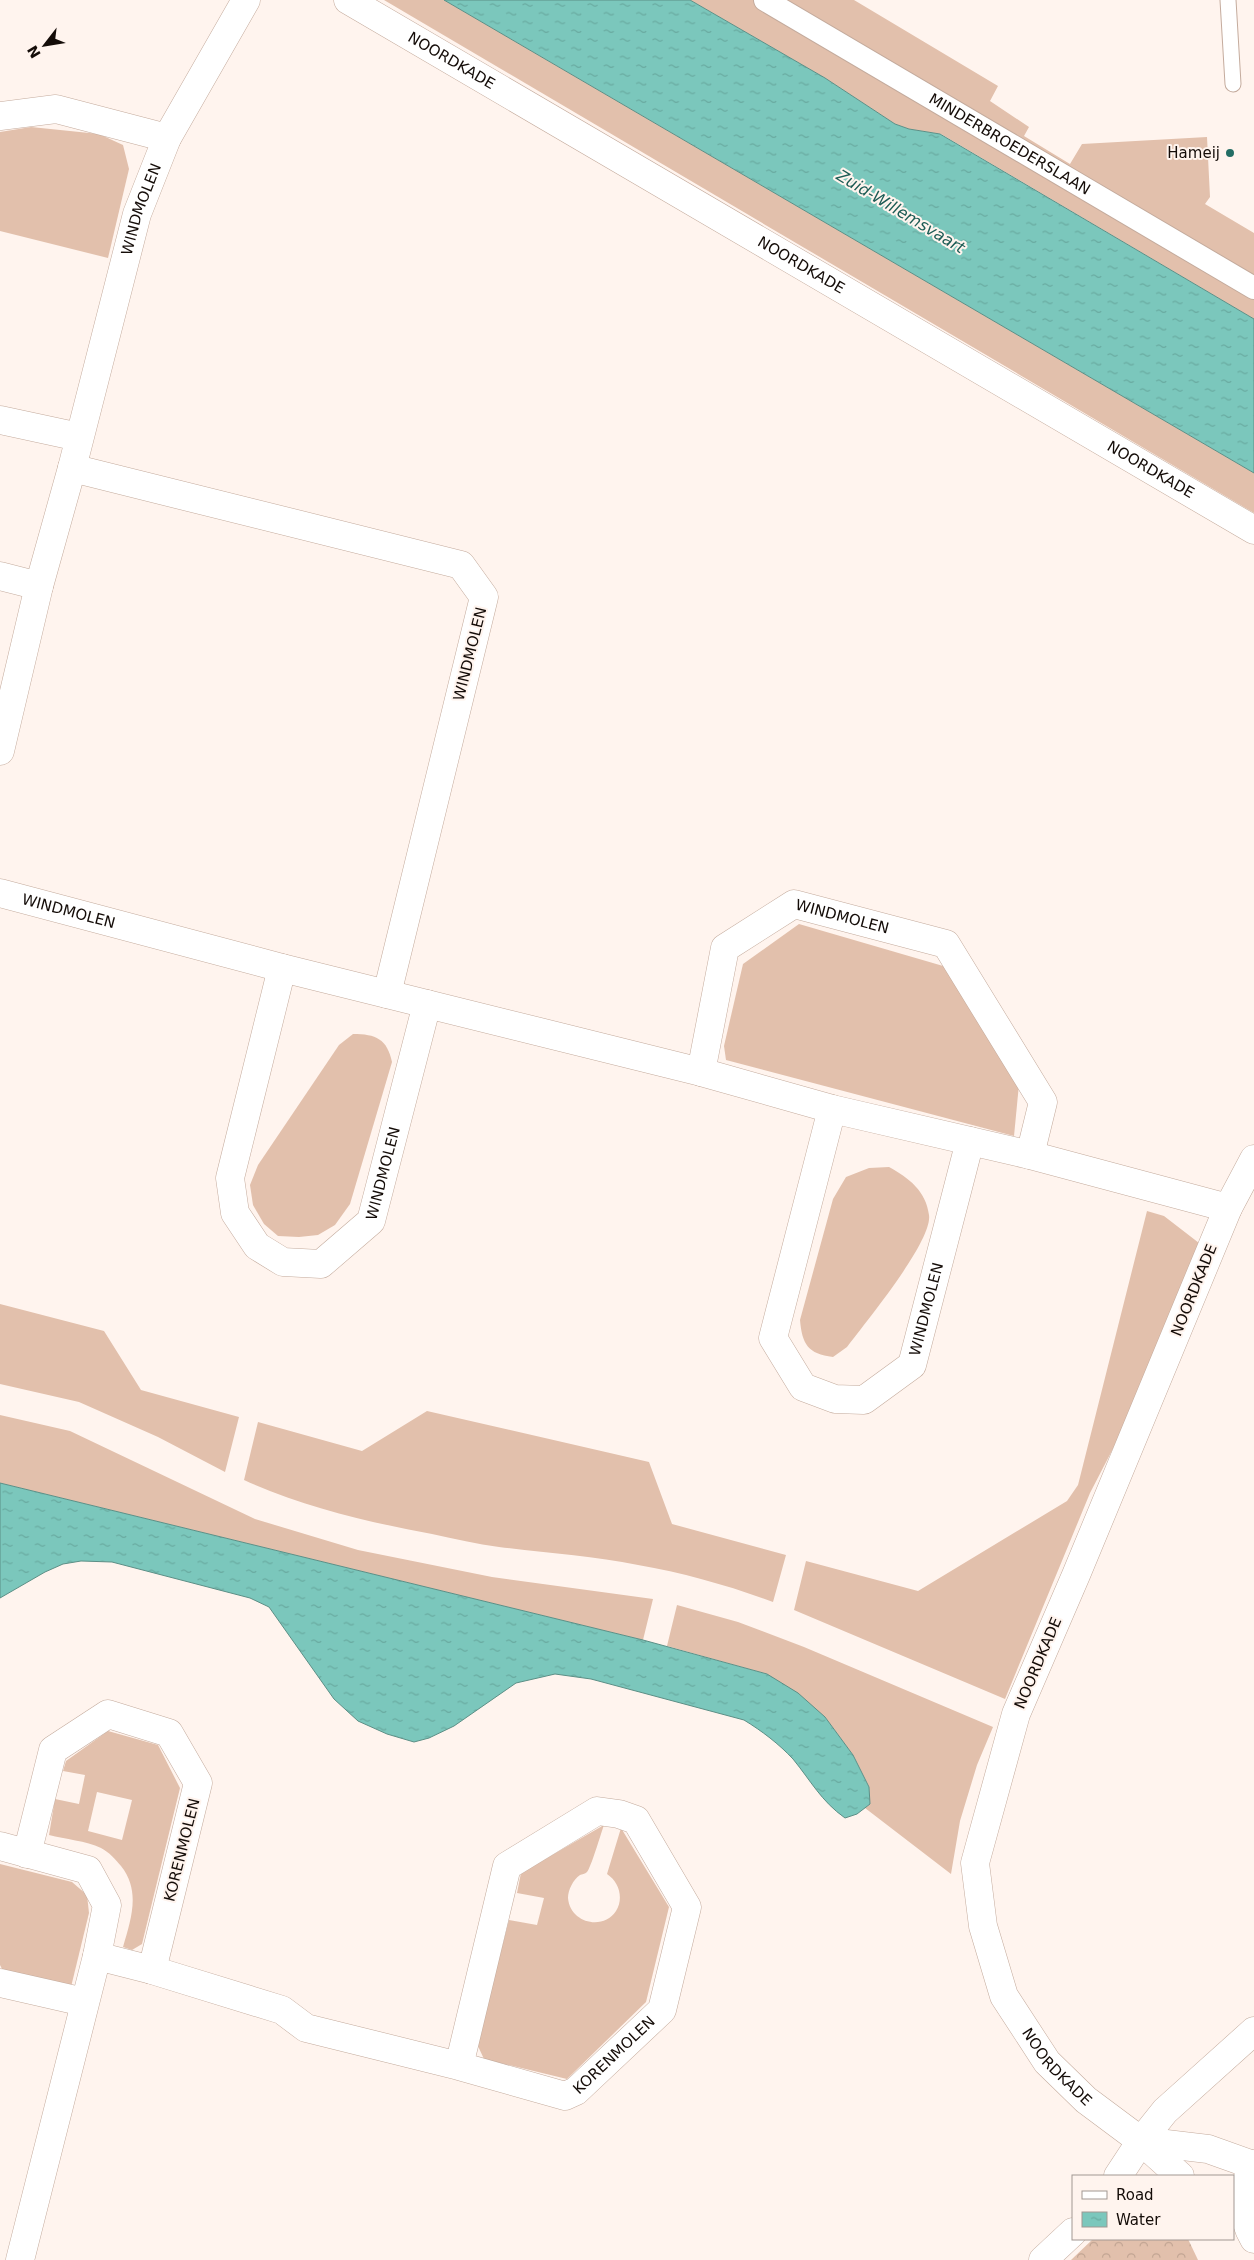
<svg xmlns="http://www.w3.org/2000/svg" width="1254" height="2260" viewBox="0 0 1254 2260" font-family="'DejaVu Sans',sans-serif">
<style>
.grass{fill:#e2c0ac;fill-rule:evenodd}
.forest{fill:url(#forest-crowns)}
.water{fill:url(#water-ripples);stroke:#5c8f86}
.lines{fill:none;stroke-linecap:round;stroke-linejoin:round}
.service-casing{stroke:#c4ab9d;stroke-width:17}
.pedestrian-casing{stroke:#c4ab9d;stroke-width:24}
.minor-casing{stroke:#c4ab9d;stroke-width:29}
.tertiary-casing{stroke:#c4ab9d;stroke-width:29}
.service{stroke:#fff;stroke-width:15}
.pedestrian{stroke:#fff;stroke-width:22}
.minor{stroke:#fff;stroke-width:28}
.tertiary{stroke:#fff;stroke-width:28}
.poi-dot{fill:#246d64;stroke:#fff4ee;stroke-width:2}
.labels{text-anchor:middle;stroke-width:4;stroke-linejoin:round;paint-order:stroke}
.street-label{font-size:15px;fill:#140c08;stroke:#fff4ee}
.poi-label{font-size:15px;fill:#140c08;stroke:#fff4ee;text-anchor:end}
.water-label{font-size:16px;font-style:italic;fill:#1d5c55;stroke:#fff4ee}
</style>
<defs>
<pattern id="forest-crowns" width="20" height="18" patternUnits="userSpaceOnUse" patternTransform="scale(1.25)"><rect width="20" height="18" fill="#e2c0ac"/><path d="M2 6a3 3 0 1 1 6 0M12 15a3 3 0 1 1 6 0" fill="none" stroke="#c1a492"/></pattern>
<pattern id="water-ripples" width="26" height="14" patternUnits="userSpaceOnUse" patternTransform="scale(1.25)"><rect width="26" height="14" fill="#7bc7bc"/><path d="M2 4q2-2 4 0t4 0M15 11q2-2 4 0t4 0" fill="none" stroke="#69aaa0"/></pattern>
</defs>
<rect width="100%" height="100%" fill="#fff4ee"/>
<g class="grass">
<path d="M384 0H444L1254 473V513Z"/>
<path d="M690 0H854L998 86 990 101 1029 127 1024 136 1070 164 1082 144 1207 137 1210 197 1205 204 1254 233V319L941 134 909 129 895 124 825 78Z"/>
<path d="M31 127 99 134 123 145 129 169 108 258 0 231V132Z"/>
<path d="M799 924 950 968 1019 1084 1014 1136 726 1060 724 1046 743 964Z"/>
<path d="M353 1034C376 1034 387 1039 392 1062L350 1204 335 1225 318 1235 299 1237 278 1236 264 1224 253 1205 250 1185 258 1165 339 1045Z"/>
<path d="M889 1167C909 1178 926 1191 929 1215 933 1241 865 1323 847 1347L833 1357C808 1354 802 1344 800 1320L833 1199 846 1177 869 1168Z"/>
<path d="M1147 1211 1164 1216 1199 1243 1119 1437 1090 1493 1005 1699 794 1610 806 1561 918 1591 1067 1501 1078 1485Z"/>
<path d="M0 1304 104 1331 141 1390 239 1417 225 1472 158 1437 79 1402 0 1384Z"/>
<path d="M427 1411 649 1462 672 1524 786 1555 773 1602C730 1586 684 1573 638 1565 593 1556 546 1553 499 1547 477 1544 455 1539 432 1534 368 1522 303 1507 244 1480L258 1422 362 1451Z"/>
<path d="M0 1415 70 1431 255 1519 358 1550 492 1577 653 1599 643 1640 0 1483Z"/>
<path d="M677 1605 738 1622 804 1647 993 1727 977 1765 960 1821 951 1874 865 1808 870 1804 869 1787 853 1755 825 1717 767 1674 667 1646Z"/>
<path d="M108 1731 158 1745 180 1788 142 1944 132 1950 123 1947C131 1919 141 1891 121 1866 116 1860 109 1852 101 1848 86 1841 65 1839 49 1835L55 1799 79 1804 85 1775 63 1771 66 1761ZM97 1792 132 1800 122 1840 88 1831Z"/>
<path d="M604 1825C601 1833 591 1868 587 1872 585 1874 582 1874 580 1875 573 1880 568 1890 568 1898 570 1923 603 1931 616 1911 624 1898 619 1882 607 1874L621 1828 669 1907 646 2002 567 2079 484 2059 477 2044 509 1920 537 1925 544 1898 517 1893 521 1873Z"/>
<path d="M0 1864 72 1882 87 1895 89 1913 71 1987 3 1971 0 1965Z"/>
</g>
<path class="forest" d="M1093 2239H1188L1198 2260H1071Z"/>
<g class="water">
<path d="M444 0H690L825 78 895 124 909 129 940 134 1254 319V473Z"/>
<path d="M0 1483 643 1640 767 1674 798 1693 825 1717 853 1755 869 1787 870 1804 857 1814 845 1818C821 1801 811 1781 793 1759 779 1744 762 1731 744 1720L591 1679 555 1674 516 1683 454 1726 429 1738 414 1742 387 1734 358 1721 334 1699 269 1607 250 1598 112 1562 81 1561 63 1564 45 1572 0 1598Z"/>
</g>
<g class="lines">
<g class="service-casing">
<path id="service" d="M1228 0 1233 84"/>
</g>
<g class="pedestrian-casing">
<g id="pedestrian">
<path id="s1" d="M765 0 1254 288"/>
</g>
</g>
<g class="minor-casing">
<g id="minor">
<path id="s2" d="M348 0 1254 530"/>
<path d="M0 116 56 109 167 138"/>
<path d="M0 420 79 437"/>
<path d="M72 468 461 565 484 597 387 994"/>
<path d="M0 576 39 586"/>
<path id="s3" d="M0 751 39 586 72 468 137 214 167 138 246 0"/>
<path id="s4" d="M0 893 282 968 701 1072 832 1109 1030 1155 1228 1208"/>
<path id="s5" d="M282 968 230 1178 235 1213 257 1246 283 1262 321 1264 371 1221 427 1004"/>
<path id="s6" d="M701 1072 725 948 794 904 946 944 1043 1102 1030 1155"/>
<path id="s7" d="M832 1109 773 1338 803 1387 835 1399 864 1400 912 1365 970 1141"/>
<path id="s8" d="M1254 1159 1228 1208 1076 1575 1016 1714 975 1863 983 1926 1004 1996 1047 2062 1086 2100 1141 2141 1165 2111 1254 2031"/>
<path d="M0 1846 88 1870 107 1905 97 1956 20 2260"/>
<path d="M27 1854 53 1750 108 1714 169 1733 198 1783 152 1970"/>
<path id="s9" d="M97 1956 152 1970 282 2010 306 2028 459 2066 565 2096 576 2091 662 2010 687 1907 636 1820 619 1814 597 1811 507 1866 459 2066"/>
<path d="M0 1983 84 2002"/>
</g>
</g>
<g class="tertiary-casing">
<g id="tertiary">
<path d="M1141 2141 1208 2149 1253 2165"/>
<path d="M1141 2141 1180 2176"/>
<path d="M1254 2164C1241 2187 1240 2216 1254 2239"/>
<path d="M1118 2176 1141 2141"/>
<path d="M1043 2260 1073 2232"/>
</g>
</g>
<use href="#service" class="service"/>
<use href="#pedestrian" class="pedestrian"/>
<use href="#minor" class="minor"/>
<use href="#tertiary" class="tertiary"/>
</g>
<circle class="poi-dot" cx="1230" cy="153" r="5"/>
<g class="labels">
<g class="street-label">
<text dy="5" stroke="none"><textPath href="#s2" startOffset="120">NOORDKADE</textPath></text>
<text dy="5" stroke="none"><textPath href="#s1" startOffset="284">MINDERBROEDERSLAAN</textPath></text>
<text dy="5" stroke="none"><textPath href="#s3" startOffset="560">WINDMOLEN</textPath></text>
<text dy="5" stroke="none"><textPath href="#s2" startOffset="525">NOORDKADE</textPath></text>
<text dy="5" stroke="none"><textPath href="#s2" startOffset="930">NOORDKADE</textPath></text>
<text transform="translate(470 654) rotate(-76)" y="5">WINDMOLEN</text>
<text dy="5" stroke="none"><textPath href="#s4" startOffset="71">WINDMOLEN</textPath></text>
<text dy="5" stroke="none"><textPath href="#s6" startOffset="258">WINDMOLEN</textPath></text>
<text dy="5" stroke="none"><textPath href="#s5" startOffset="475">WINDMOLEN</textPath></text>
<text transform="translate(1194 1290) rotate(-68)" y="5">NOORDKADE</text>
<text dy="5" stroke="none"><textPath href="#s7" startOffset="474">WINDMOLEN</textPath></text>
<text transform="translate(1038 1663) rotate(-67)" y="5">NOORDKADE</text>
<text transform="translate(182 1850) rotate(-76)" y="5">KORENMOLEN</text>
<text dy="5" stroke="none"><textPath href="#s9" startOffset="555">KORENMOLEN</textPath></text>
<text dy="5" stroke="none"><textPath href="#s8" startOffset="984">NOORDKADE</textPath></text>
</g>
<g class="poi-label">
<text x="1220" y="158">Hameij</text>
</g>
<g class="water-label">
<text transform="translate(901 211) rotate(31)" y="6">Zuid-Willemsvaart</text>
</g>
</g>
<rect x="1072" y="2175" width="162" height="65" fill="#fff4ee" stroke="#a19792"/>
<rect x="1082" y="2191" width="25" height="8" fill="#ffffff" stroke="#a19792"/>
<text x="1116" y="2200" font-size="15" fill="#140c08">Road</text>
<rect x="1082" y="2212" width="25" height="15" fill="url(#water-ripples)" stroke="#a19792"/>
<text x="1116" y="2225" font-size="15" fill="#140c08">Water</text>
<g transform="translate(45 45) rotate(239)" stroke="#fff4ee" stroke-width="4" paint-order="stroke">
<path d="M0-4L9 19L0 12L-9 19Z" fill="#140c08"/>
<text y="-8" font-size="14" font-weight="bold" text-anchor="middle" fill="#140c08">N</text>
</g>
</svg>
